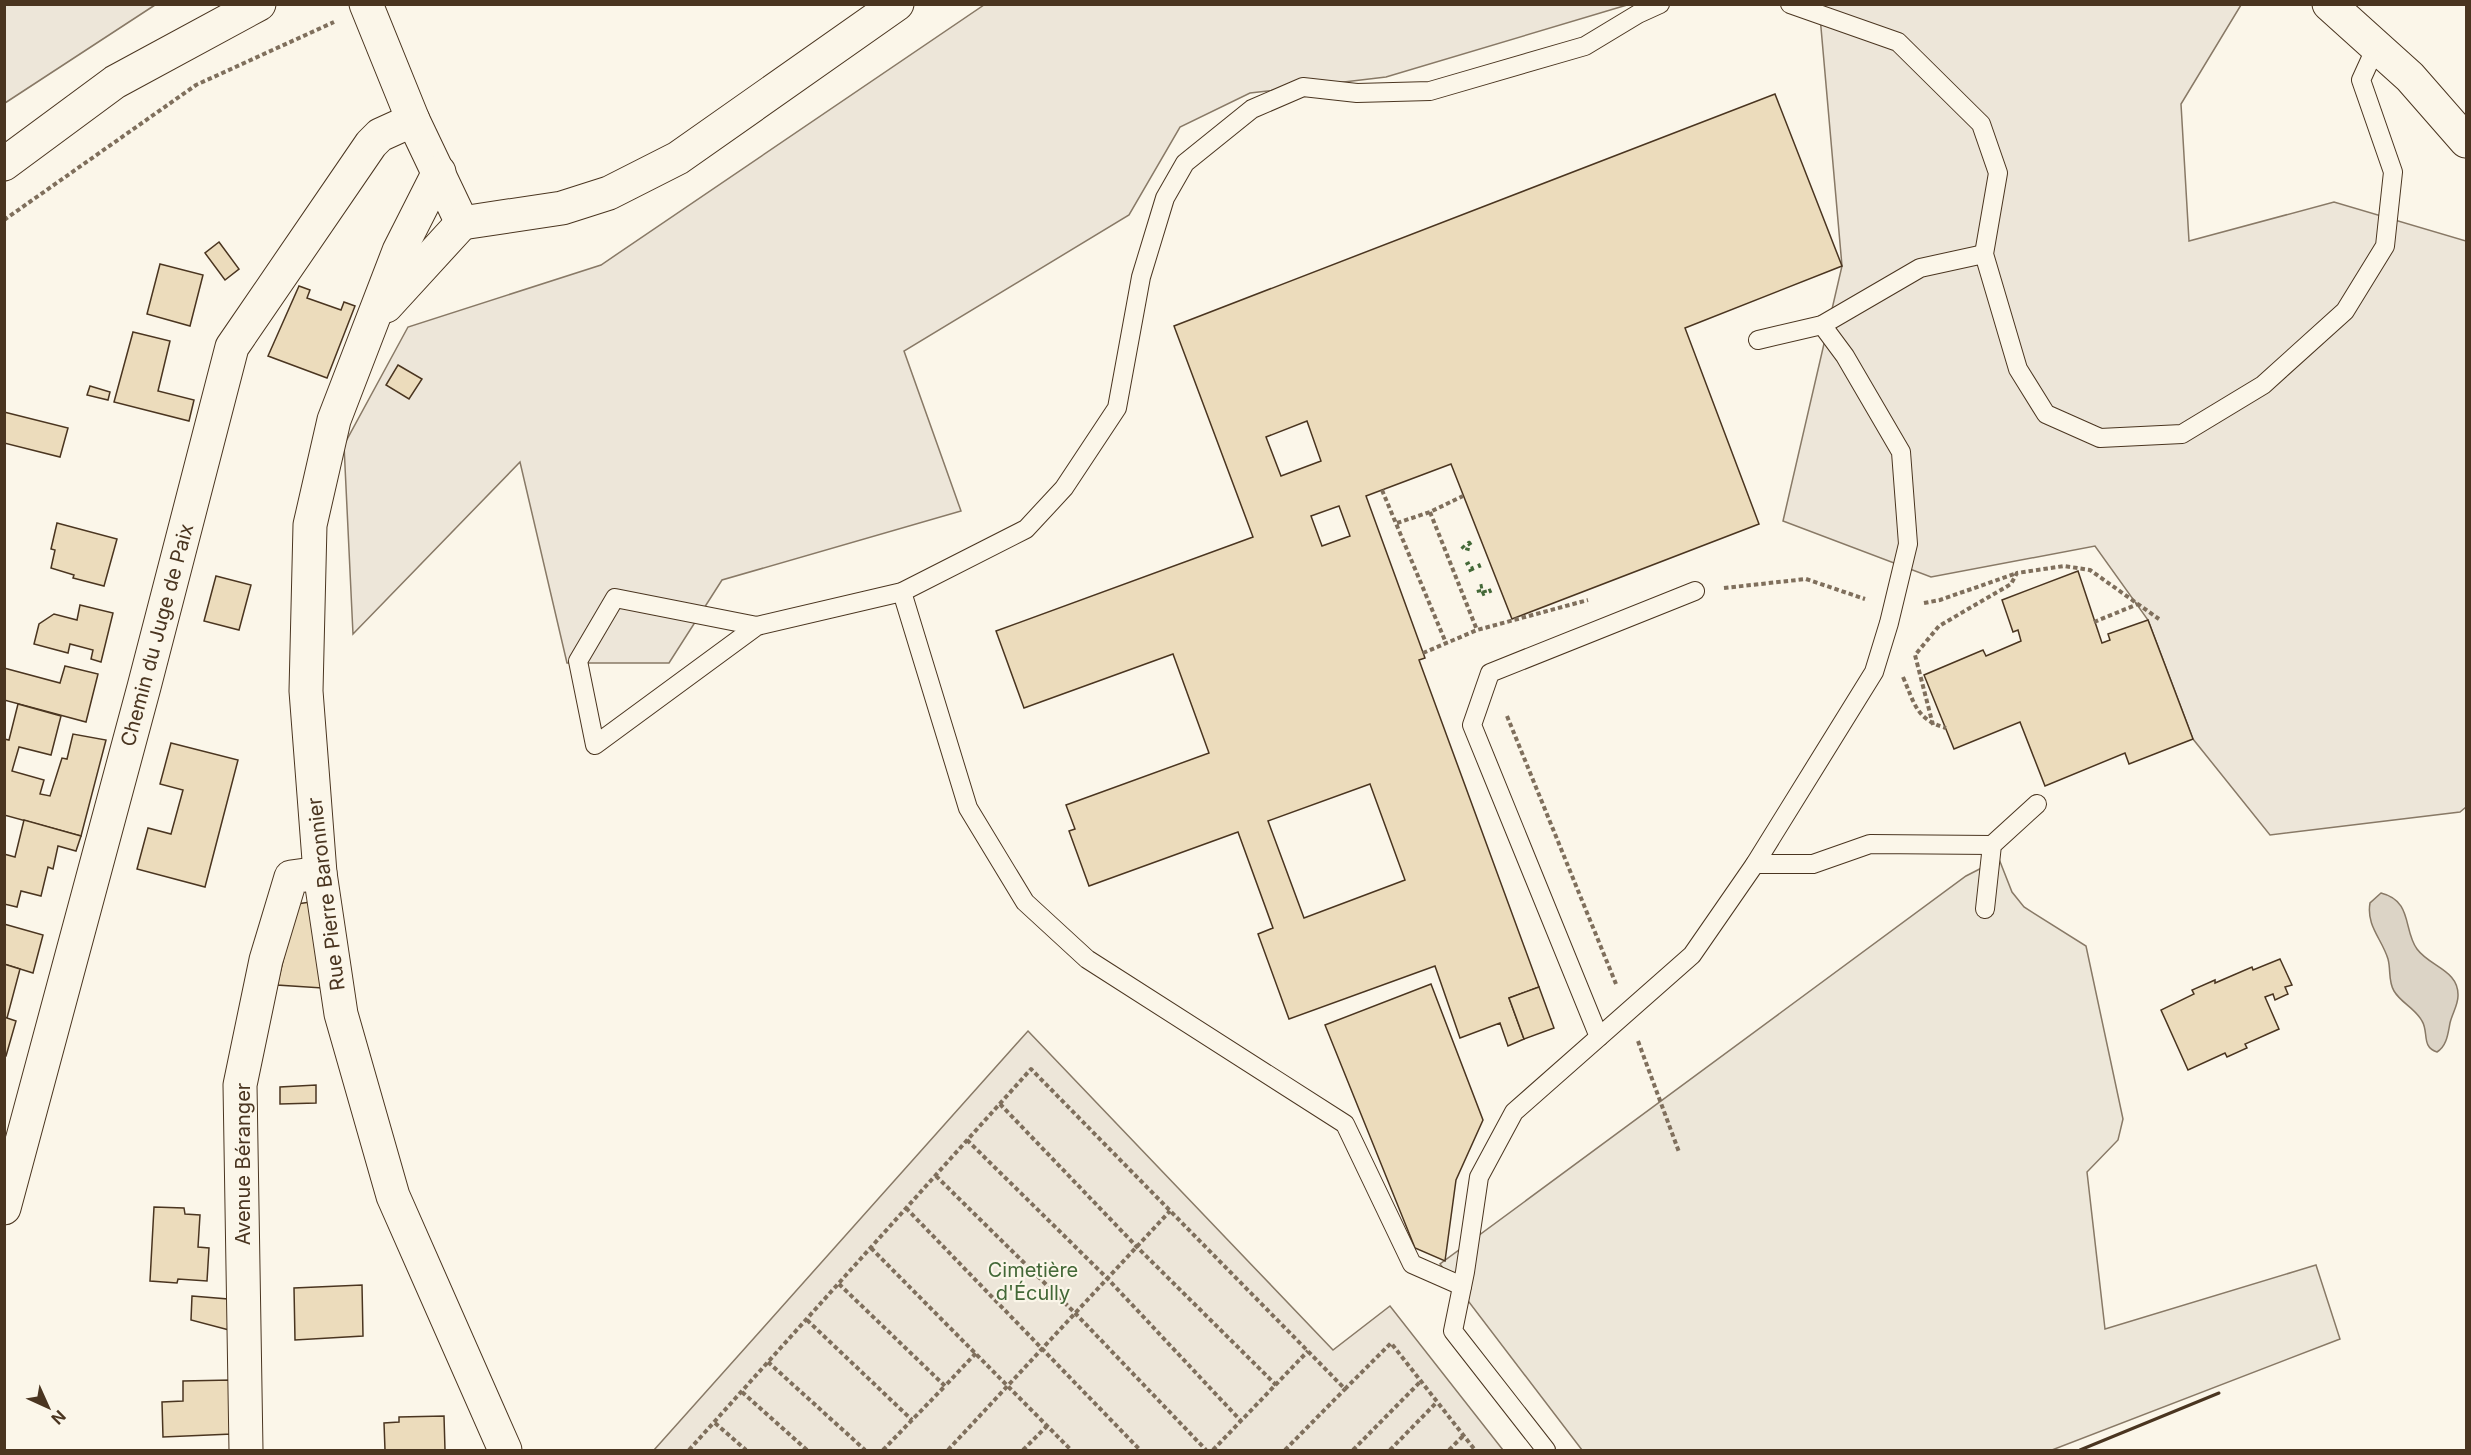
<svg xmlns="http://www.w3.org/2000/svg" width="2471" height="1455" viewBox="0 0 2471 1455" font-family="Inter,sans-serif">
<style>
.green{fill:#ede6d9;stroke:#887966;stroke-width:1.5}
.parking{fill:#ede7d9;stroke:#887966;stroke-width:1.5}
.water{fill:#dcd4c6;stroke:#887966;stroke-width:1.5}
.building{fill:#ecdcbc;stroke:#4a3520;stroke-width:1.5;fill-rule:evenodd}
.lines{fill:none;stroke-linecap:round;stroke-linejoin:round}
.service-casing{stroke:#4a3520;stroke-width:20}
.minor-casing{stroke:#4a3520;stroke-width:35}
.primary-casing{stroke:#4a3520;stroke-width:35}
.path{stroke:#7f6f5c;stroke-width:4;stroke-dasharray:4.5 3;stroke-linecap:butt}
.service{stroke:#fbf6e9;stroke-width:18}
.minor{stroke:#fbf6e9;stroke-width:33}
.primary{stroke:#fbf6e9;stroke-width:33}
.hedge{stroke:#436837;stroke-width:4.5;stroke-dasharray:3 4.5;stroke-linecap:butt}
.wall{stroke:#4a3520;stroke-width:3}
.labels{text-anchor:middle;stroke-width:4.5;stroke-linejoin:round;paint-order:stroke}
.street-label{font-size:20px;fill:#4a3520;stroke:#fbf6e9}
.park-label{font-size:20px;fill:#436837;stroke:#fbf6e9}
</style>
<rect width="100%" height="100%" fill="#fbf6e9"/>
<g class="green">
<path d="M5 4H155V5L5 103Z"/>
<path d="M984 5H1627L1386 77 1250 93 1180 127 1129 215 904 351 961 511 722 580 669 663H567L520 462 353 634 344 445 408 327 601 265Z"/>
<path d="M1819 5H2241L2181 104 2189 241 2334 202 2466 241V807L2460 812 2270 835 2193 739 2148 620 2095 546 1931 577 1783 521 1842 266Z"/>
<path d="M1028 1031 1333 1350 1390 1306 1503 1450H654Z"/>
</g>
<path class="parking" d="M1999 859 2012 892 2024 907 2086 946 2123 1119 2118 1140 2087 1172 2105 1329 2316 1265 2340 1339 2052 1450H1582L1440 1264 1966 876Z"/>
<path class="water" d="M2381 893C2413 901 2403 930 2417 949 2430 967 2459 970 2458 996 2458 1005 2452 1014 2450 1023 2448 1033 2447 1046 2437 1052 2421 1047 2429 1032 2422 1021 2415 1008 2401 1003 2394 991 2388 981 2391 970 2388 959 2382 939 2366 926 2370 903Z"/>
<g class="building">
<path d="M1775 94 1842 266 1685 328 1759 524 1512 619 1451 464 1366 496 1425 658 1419 660 1539 987 1509 998 1524 1039 1508 1046 1500 1023 1460 1038 1435 966 1289 1019 1258 934 1273 928 1238 832 1089 886 1069 831 1075 829 1066 805 1209 753 1173 654 1024 708 996 631 1253 537 1174 326ZM1307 421 1321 461 1281 476 1266 437ZM1339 506 1350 536 1322 546 1311 516ZM1370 784 1405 880 1304 918 1268 821Z"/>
<path d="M219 242 239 269 225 280 205 253Z"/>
<path d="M160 264 203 275 190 326 147 314Z"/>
<path d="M299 286 310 290 307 298 341 310 344 302 355 306 327 378 268 356Z"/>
<path d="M133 332 170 341 158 391 194 400 189 421 114 402Z"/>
<path d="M398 365 422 379 409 399 386 385Z"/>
<path d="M90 386 110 392 108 400 87 395Z"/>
<path d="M4 412 68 428 60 457 4 443Z"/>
<path d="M57 523 117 539 104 586 73 578 74 575 51 568 55 550 51 549Z"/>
<path d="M2078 571 2102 643 2110 640 2108 634 2148 620 2193 739 2129 764 2125 753 2045 786 2020 722 1954 749 1924 675 1983 650 1986 656 2021 641 2018 630 2013 632 2002 600Z"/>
<path d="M216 576 251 585 239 630 204 621Z"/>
<path d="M80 605 113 613 101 662 91 659 93 650 70 644 68 653 34 644 39 624 54 614 77 620Z"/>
<path d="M65 666 98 674 86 722 4 700V668L60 683Z"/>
<path d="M18 704 61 716 51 755 19 747 12 771 44 780 40 794 50 796 62 758 67 759 73 734 106 740 81 836 4 815V739L9 740Z"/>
<path d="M171 743 238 760 205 887 137 869 148 828 171 834 183 790 160 784Z"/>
<path d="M24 820 81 836 76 851 58 846 53 869 48 867 41 896 21 891 17 907 4 904V854L15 857Z"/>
<path d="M310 902 322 988 277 985 297 904Z"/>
<path d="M4 924 43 935 33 973 4 964Z"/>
<path d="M2280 959 2292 985 2285 987 2288 994 2275 1000 2273 994 2265 997 2279 1029 2245 1044 2247 1048 2227 1057 2225 1053 2188 1070 2161 1010 2194 994 2192 990 2215 980V983L2252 967 2253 970Z"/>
<path d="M4 964 20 969 7 1018 4 1017Z"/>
<path d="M1431 984 1483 1120 1456 1180 1445 1261 1415 1248 1325 1025Z"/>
<path d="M1539 987 1554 1028 1524 1039 1509 998Z"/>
<path d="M4 1017 16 1021 6 1056H4Z"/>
<path d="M316 1085V1103L280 1104V1087Z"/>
<path d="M154 1207 184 1208 185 1214 200 1215 198 1247 209 1248 207 1281 178 1279 177 1283 150 1281Z"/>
<path d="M362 1285 363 1336 295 1340 294 1288Z"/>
<path d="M192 1296 228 1299 229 1330 191 1320Z"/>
<path d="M231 1380 232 1434 163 1437 162 1402 183 1401V1381Z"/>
<path d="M444 1416 445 1450H385L384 1423 399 1422V1417Z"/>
</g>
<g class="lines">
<g class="service-casing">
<g id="service">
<path d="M1790 4 1898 42 1981 124 1998 173 1984 254 2018 369 2046 414 2100 438 2182 434 2263 385 2345 311 2385 246 2393 172 2361 80 2376 47"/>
<path d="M1758 340 1822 325 1920 268 1984 254"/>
<path d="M902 592 968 808 1025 902 1087 959 1345 1124 1412 1264 1462 1286"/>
<path d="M757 626 595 745 578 661 615 598 757 626 902 592 1026 529 1064 488 1117 408 1141 277 1165 198 1185 163 1252 109 1303 87 1357 93 1430 91 1585 46 1638 14 1660 4"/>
<path d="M1755 864H1813L1870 844 1992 845"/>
<path d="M1985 909 1992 845 2037 804"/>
<path d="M1599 1037 1472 725 1490 673 1695 591"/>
<path d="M1546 1450 1453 1331 1465 1272 1479 1177 1514 1112 1692 955 1755 864 1874 672 1889 623 1908 544 1901 452 1845 356 1822 325"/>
</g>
</g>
<g class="minor-casing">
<g id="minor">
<path d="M366 4 413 120 462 223"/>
<path d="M439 172 399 251 334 420 310 525 306 691 320 873 341 1014 393 1196 505 1450"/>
<path d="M462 223 562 208 609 193 678 158 897 4"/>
<path d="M386 306 462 223"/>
<path d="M4 1208 144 687 232 347 371 144 380 135 413 120"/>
<path d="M246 1450 240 1085 266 960 291 877 320 873"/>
</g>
</g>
<g class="primary-casing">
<g id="primary">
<path d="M2329 4 2410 77 2466 141"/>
<path d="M4 164 115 82 259 4"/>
</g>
</g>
<g class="path">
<path d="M4 220 196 85 334 22"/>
<path d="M1382 490 1446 643"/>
<path d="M1430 512 1477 630"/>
<path d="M1397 523 1430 512 1463 496"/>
<path d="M1724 588 1806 579 1865 599"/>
<path d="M1924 603 1940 600 2017 573"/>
<path d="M2094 622 2138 604"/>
<path d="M1423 653 1477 630 1588 600"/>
<path d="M1903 677C1914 702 1916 720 1946 728"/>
<path d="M1507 716 1616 984"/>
<path d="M1933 725 1915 655 1939 626 2011 584 2017 573 2064 566 2090 570 2159 619"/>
<path d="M1638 1041 1679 1152"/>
<path d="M1000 1104 1137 1247 1276 1385"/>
<path d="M967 1140 1107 1278 1241 1421"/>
<path d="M936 1176 1075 1313 1206 1450"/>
<path d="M906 1208 1140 1450"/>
<path d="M871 1248 1071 1450"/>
<path d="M839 1284 945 1386 976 1353"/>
<path d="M807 1320 912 1420"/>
<path d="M768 1362 865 1450"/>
<path d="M742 1392 807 1450"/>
<path d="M715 1423 746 1450"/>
<path d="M689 1450 1031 1069 1345 1389 1391 1343 1475 1450"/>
<path d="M883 1450 945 1386"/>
<path d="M948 1450 1170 1211"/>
<path d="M1023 1450 1047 1426"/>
<path d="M1213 1450 1308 1351"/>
<path d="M1285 1450 1345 1389"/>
<path d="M1353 1450 1421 1381"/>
<path d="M1390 1450 1437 1402"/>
<path d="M1449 1450 1463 1436"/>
</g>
<use href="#service" class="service"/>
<use href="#minor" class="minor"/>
<use href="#primary" class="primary"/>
<g class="hedge">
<path d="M1462 546 1467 551 1469 543 1473 549"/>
<path d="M1467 562 1473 575"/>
<path d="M1471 569 1481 565"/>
<path d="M1485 593 1483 586 1478 587 1480 595 1492 590"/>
</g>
<path class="wall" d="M2080 1450 2219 1393"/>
</g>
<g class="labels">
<g class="street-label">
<text transform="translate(157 635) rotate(-75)" y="7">Chemin du Juge de Paix</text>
<text transform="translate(326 894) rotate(-97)" y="7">Rue Pierre Baronnier</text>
<text transform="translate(243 1164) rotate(-90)" y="7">Avenue Béranger</text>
</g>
<g class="park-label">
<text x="1033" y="1277">Cimetière<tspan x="1033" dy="23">d'Écully</tspan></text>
</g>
</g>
<rect width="2471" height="1455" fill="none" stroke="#4a3520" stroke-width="12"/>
<g transform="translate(48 1407) rotate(135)" stroke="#fbf6e9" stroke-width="4.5" paint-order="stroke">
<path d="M0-4.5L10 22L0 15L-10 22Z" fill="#4a3520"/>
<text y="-9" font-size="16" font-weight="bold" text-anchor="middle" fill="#4a3520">N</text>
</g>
</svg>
